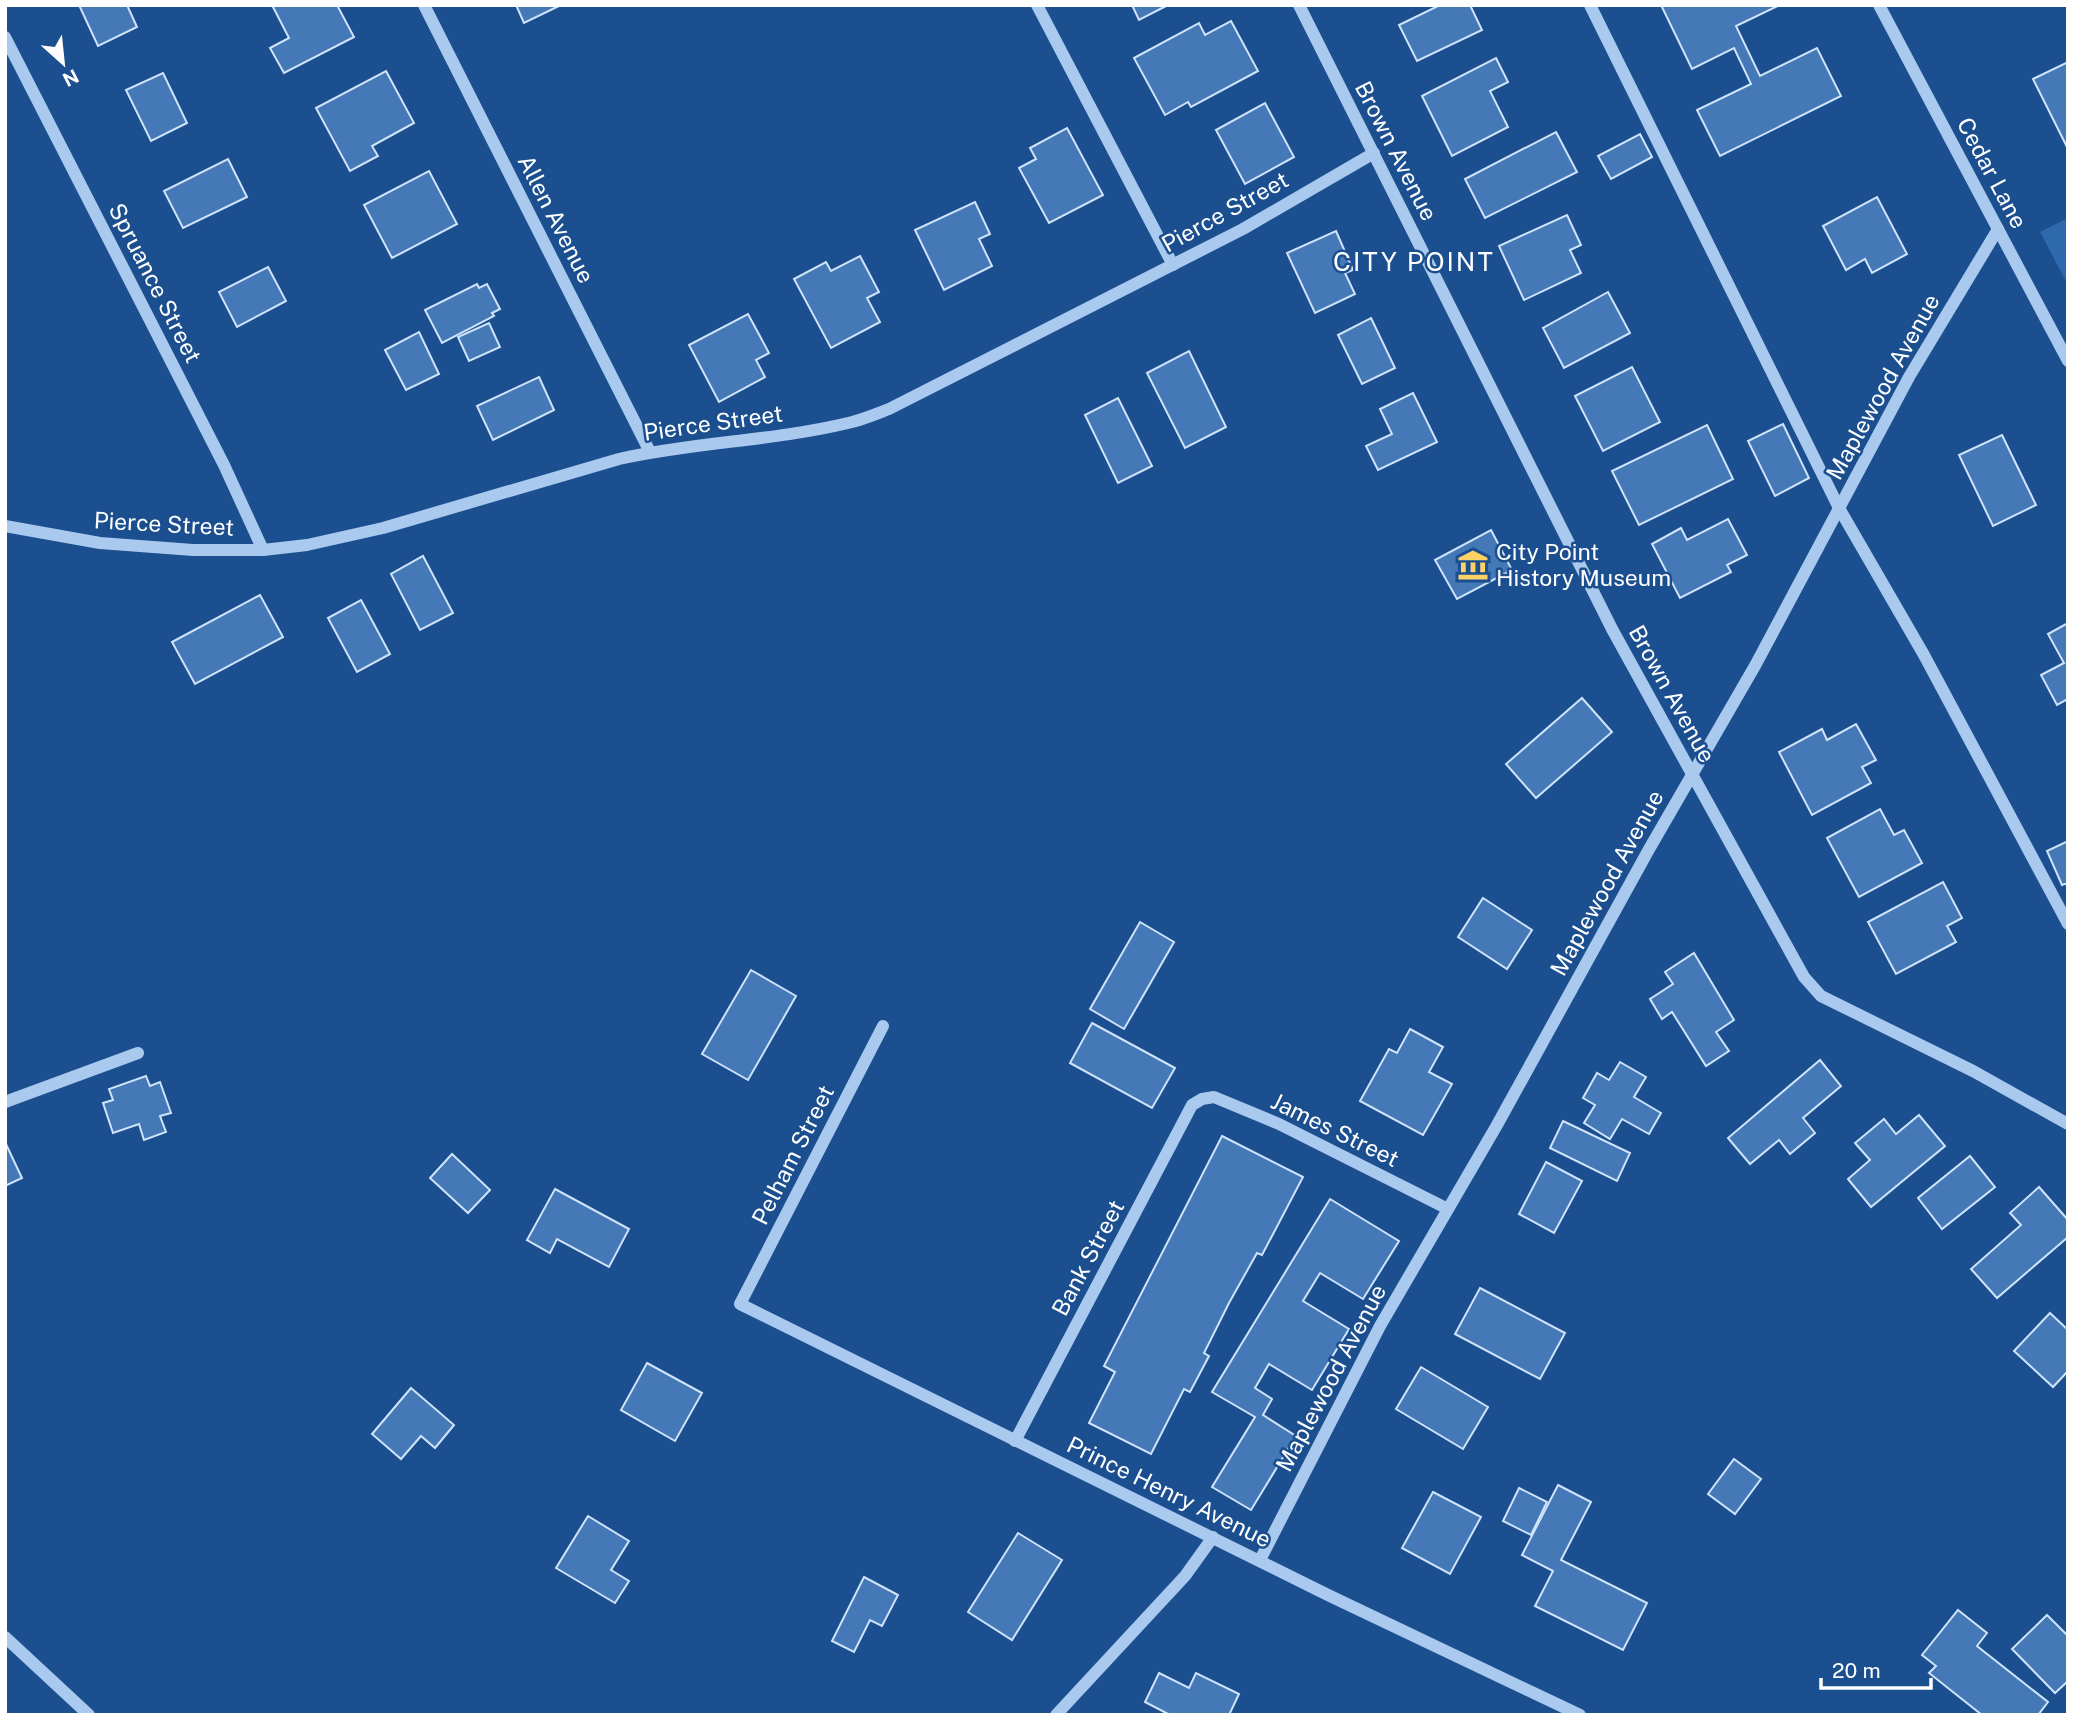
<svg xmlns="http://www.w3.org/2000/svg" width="2073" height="1720" viewBox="0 0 2073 1720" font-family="'Public Sans',sans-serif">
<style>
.green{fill:#2e69ad}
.building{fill:#4478b7;stroke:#cfe3fa;stroke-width:2}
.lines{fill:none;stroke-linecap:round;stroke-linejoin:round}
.minor{stroke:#a9c9ee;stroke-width:12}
.labels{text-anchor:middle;stroke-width:5;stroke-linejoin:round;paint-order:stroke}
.street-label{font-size:23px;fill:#fff;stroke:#1b4f8f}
.poi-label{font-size:23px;fill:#fff;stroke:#1b4f8f;text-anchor:start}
.quarter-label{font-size:26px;letter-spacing:2px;fill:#fff;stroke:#1b4f8f}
</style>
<rect width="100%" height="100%" fill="#1b4f8f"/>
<path class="green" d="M2068 218V285L2040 232Z"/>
<g class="building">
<path d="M79 5H127L137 27 98 46Z"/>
<path d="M272 5H337L354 37 284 73 270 48 289 38Z"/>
<path d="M516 5H561L524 23Z"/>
<path d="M1132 5H1168L1139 20Z"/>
<path d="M1440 5H1470L1482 30 1417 61 1399 25Z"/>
<path d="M1661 5H1780L1736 26 1760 76 1817 48 1841 96 1720 156 1697 110 1751 84 1734 48 1692 69Z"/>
<path d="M1231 21 1258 71 1191 107 1188 102 1165 115 1134 58 1199 23 1205 35Z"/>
<path d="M1496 58 1508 82 1490 91 1508 127 1452 156 1422 96Z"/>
<path d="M2068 62V149L2033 79Z"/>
<path d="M386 71 414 123 372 146 378 156 350 171 316 108Z"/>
<path d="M163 73 187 123 151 141 126 90Z"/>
<path d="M1265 103 1294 157 1245 184 1216 130Z"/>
<path d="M1067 128 1103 195 1049 223 1019 168 1036 159 1030 148Z"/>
<path d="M1556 132 1577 172 1485 218 1465 179Z"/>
<path d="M1640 134 1652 157 1611 179 1598 156Z"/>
<path d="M228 159 247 197 183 228 164 191Z"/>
<path d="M429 171 457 224 392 258 364 205Z"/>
<path d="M1877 197 1907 254 1872 273 1865 259 1846 270 1823 226Z"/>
<path d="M975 202 990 234 979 239 992 266 944 290 915 230Z"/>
<path d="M1567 215 1581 245 1570 250 1581 273 1524 300 1499 246Z"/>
<path d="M1336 231 1353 270 1345 273 1355 294 1315 313 1287 253Z"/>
<path d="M860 256 879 292 867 298 880 322 831 348 794 279 826 262 831 271Z"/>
<path d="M268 267 286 301 237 327 219 292Z"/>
<path d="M477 284 479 288 487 284 500 309 492 313 494 316 442 343 425 310Z"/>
<path d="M1608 292 1630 333 1564 368 1543 328Z"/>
<path d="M748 314 769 353 756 360 765 377 719 402 689 345Z"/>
<path d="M1371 318 1395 368 1362 384 1338 335Z"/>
<path d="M489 323 500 347 469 361 458 337Z"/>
<path d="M419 332 439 374 406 390 385 350Z"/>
<path d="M1189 351 1226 427 1185 448 1147 373Z"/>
<path d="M1632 367 1660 422 1603 451 1575 396Z"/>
<path d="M539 377 554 410 493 440 477 406Z"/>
<path d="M1413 393 1437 442 1378 470 1366 446 1392 434 1380 409Z"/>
<path d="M1118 398 1152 466 1118 483 1085 415Z"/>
<path d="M1783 424 1809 478 1775 496 1748 441Z"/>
<path d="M1707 425 1733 479 1639 525 1612 471Z"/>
<path d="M2002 435 2036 505 1993 526 1959 455Z"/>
<path d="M1728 519 1747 555 1727 565 1731 572 1680 598 1652 544 1681 528 1687 540Z"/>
<path d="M1491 530 1512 570 1457 599 1435 560Z"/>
<path d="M423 556 453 613 420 630 391 574Z"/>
<path d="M260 595 283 637 195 684 172 642Z"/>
<path d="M361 600 390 654 357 672 328 618Z"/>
<path d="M2068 623V699L2057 705 2041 675 2064 663 2048 634Z"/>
<path d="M1582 698 1612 732 1536 798 1506 764Z"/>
<path d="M1856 724 1876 760 1862 767 1871 783 1812 815 1779 752 1822 729 1827 740Z"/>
<path d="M1880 809 1894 835 1904 830 1922 863 1859 897 1827 838Z"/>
<path d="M2068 841V883L2062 885 2047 851Z"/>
<path d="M1943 882 1962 918 1947 926 1956 942 1896 974 1868 922Z"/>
<path d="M1483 898 1532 930 1507 969 1458 937Z"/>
<path d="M1140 922 1174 942 1124 1029 1090 1009Z"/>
<path d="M1694 953 1734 1020 1716 1032 1729 1051 1706 1066 1672 1012 1662 1019 1650 999 1673 984 1665 972Z"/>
<path d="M751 970 796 996 748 1080 702 1054Z"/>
<path d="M1092 1023 1175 1068 1152 1108 1070 1063Z"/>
<path d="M1410 1029 1443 1047 1429 1072 1452 1084 1423 1135 1360 1101 1389 1049 1397 1053Z"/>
<path d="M1820 1060 1841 1086 1803 1118 1815 1133 1790 1154 1779 1140 1750 1164 1728 1138Z"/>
<path d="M1620 1062 1646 1077 1634 1097 1661 1113 1649 1134 1622 1119 1610 1139 1584 1123 1595 1105 1583 1098 1597 1073 1609 1080Z"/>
<path d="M146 1076 150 1086 160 1082 171 1113 160 1116 166 1132 144 1140 139 1124 113 1133 103 1103 113 1100 109 1089Z"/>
<path d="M1919 1115 1945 1146 1871 1207 1848 1179 1870 1160 1855 1143 1884 1119 1896 1134Z"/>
<path d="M1563 1121 1630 1153 1617 1181 1550 1148Z"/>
<path d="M1222 1136 1303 1177 1262 1255 1257 1253 1229 1303 1204 1353 1209 1356 1190 1392 1184 1389 1151 1454 1089 1423 1115 1372 1104 1366Z"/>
<path d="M5 1142 22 1178 5 1186Z"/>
<path d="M452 1154 490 1190 468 1213 430 1178Z"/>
<path d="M1970 1156 1995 1187 1942 1229 1918 1198Z"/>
<path d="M1546 1162 1582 1181 1554 1233 1519 1214Z"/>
<path d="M2039 1187 2068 1220V1237L1997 1298 1971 1269 2021 1225 2010 1213Z"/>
<path d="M555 1189 629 1229 609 1267 557 1239 550 1253 527 1240Z"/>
<path d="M1330 1199 1399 1241 1363 1299 1320 1273 1303 1301 1349 1329 1312 1390 1269 1364 1255 1388 1272 1399 1263 1415 1296 1436 1251 1510 1212 1487 1255 1417 1212 1392Z"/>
<path d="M1480 1288 1565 1333 1540 1379 1455 1334Z"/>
<path d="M2050 1313 2068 1330V1371L2053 1387 2014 1351Z"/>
<path d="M647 1363 702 1393 675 1441 621 1410Z"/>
<path d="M1421 1367 1488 1407 1463 1449 1396 1409Z"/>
<path d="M411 1388 454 1425 435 1448 421 1436 401 1459 372 1434Z"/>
<path d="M1734 1459 1761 1479 1735 1514 1708 1494Z"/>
<path d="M1558 1485 1591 1502 1561 1560 1647 1603 1623 1650 1535 1606 1553 1571 1522 1555Z"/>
<path d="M1519 1488 1547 1502 1531 1535 1503 1521Z"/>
<path d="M1433 1492 1481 1517 1450 1574 1402 1548Z"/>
<path d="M588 1516 629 1541 611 1570 629 1581 615 1603 556 1568Z"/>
<path d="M1018 1533 1062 1560 1012 1640 968 1612Z"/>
<path d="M864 1577 898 1595 882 1626 870 1620 854 1652 832 1641Z"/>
<path d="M1958 1610 1987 1633 1977 1646 2048 1702 2038 1715H1982L1929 1673 1936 1666 1922 1655Z"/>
<path d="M2047 1615 2068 1636V1681L2055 1693 2012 1649Z"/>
<path d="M1159 1673 1189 1688 1196 1673 1239 1694 1229 1715H1170L1145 1702Z"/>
</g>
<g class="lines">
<g class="minor">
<path d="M424 5 650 452"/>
<path d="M1037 5 1173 265"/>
<path d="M1299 5 1612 629 1804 977 1821 996 1973 1071 2068 1124"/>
<path d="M1590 5 1839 508 1924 655 2068 924"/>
<path d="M1879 5 2068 361"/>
<path d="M5 37 224 465 263 550"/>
<path d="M5 526 100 543 193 550H263L307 545 383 528 619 459C694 442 773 441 848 423 862 420 876 414 889 409L1243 229 1374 153"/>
<path d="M883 1026 740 1304 1328 1595 1580 1715"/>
<path d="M5 1102 138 1053"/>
<path d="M1015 1441 1192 1105 1202 1099 1214 1097 1279 1124 1448 1209"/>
<path d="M1260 1560 1380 1326 1497 1125 1648 851 1756 664 1909 377 1998 229"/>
<path d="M5 1637 89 1715"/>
<path d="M1056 1715 1185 1576 1213 1537"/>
</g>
</g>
<defs>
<g id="museum-bare" transform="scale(2.415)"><path d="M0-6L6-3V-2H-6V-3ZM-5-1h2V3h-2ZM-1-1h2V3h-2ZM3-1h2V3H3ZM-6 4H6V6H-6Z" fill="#ffd166" stroke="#1b4f8f" stroke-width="2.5" paint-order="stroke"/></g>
</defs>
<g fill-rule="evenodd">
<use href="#museum-bare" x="1473" y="565"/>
</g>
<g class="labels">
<g class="street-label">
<text transform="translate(1396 151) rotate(63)" y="8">Brown Avenue</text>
<text transform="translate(1992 173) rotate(62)" y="8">Cedar Lane</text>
<text transform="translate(1225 212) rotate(-29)" y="8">Pierce Street</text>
<text transform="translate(556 219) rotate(63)" y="8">Allen Avenue</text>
<text transform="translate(155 283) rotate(63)" y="8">Spruance Street</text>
<text transform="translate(1883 387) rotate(-61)" y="8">Maplewood Avenue</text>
<text transform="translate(713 423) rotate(-8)" y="8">Pierce Street</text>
<text transform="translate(164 524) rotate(3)" y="8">Pierce Street</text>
<text transform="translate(1672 694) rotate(61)" y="8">Brown Avenue</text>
<text transform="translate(1607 883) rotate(-61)" y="8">Maplewood Avenue</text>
<text transform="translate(1335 1130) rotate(26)" y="8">James Street</text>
<text transform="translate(793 1155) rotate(-63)" y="8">Pelham Street</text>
<text transform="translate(1088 1258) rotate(-62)" y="8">Bank Street</text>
<text transform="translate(1331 1378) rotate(-62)" y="8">Maplewood Avenue</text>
<text transform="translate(1169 1492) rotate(26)" y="8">Prince Henry Avenue</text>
</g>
<g class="poi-label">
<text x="1496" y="560">City Point<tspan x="1496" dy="26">History Museum</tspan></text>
</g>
<g class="quarter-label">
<text x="1414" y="271">CITY POINT</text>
</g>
</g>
<rect width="2073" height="1720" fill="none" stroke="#ffffff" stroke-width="14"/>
<g transform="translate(63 63) rotate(153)" stroke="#1b4f8f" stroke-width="5" paint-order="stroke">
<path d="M0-5L12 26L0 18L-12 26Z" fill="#ffffff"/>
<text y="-10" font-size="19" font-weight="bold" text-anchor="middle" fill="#ffffff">N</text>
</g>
<path d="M1821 1678v10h110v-10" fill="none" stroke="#ffffff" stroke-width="3.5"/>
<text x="1832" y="1678" font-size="21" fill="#ffffff" stroke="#1b4f8f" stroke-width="5" paint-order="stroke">20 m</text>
</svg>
